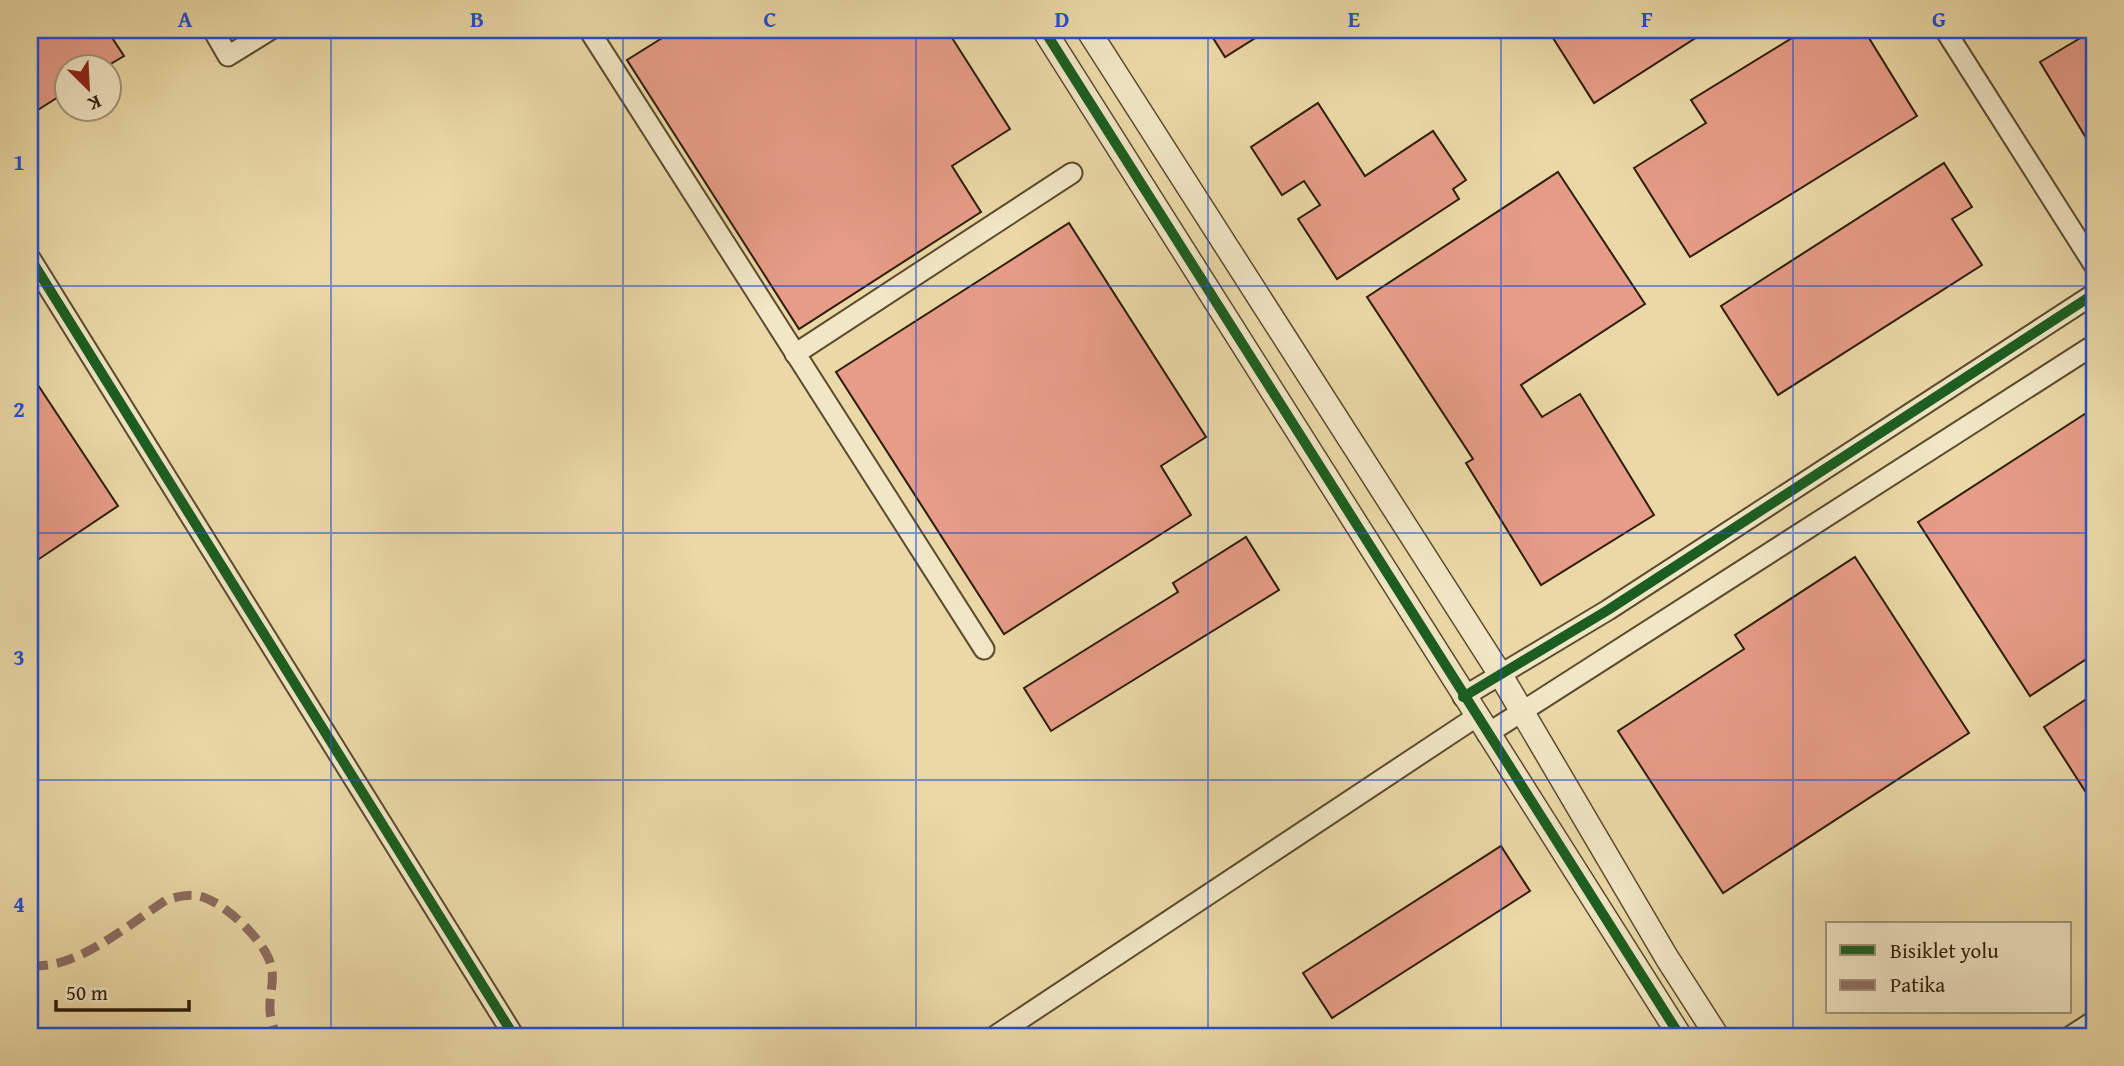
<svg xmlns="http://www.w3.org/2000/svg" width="2124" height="1066" viewBox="0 0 2124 1066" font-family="'Gentium Book Plus',serif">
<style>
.building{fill:#e69c87;stroke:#2c1c06;stroke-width:2}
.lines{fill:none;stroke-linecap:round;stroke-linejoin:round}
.minor-casing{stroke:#5c4b2e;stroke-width:23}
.tertiary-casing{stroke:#5c4b2e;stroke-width:26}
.minor{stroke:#f1e6c5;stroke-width:19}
.tertiary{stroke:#f1e6c5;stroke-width:23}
.quiet{stroke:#8d6e63;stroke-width:9;stroke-dasharray:18 9;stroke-linecap:butt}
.cycleway-casing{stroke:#f1e6c5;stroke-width:15}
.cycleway{stroke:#1b5e20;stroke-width:10}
.grid{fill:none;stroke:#1d4ed8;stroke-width:2;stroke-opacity:0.55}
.neatline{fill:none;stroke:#1d4ed8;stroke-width:2.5}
.grid-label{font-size:23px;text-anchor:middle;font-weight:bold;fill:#1d4ed8}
</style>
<rect width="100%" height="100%" fill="#ead9a6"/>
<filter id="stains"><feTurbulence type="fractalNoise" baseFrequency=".00286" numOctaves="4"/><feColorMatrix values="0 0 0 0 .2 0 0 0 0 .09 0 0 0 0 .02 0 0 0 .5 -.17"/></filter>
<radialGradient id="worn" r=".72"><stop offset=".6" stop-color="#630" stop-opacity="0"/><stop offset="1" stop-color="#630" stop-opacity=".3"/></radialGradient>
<g class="building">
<path d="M30 30H107L124 56 107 66H66V92L30 115Z"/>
<path d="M675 30H947L1010 129 952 166 981 212 799 329 627 60Z"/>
<path d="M1208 30H1268L1225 57Z"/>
<path d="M1548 30H1708L1594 103Z"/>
<path d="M1805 30H1864L1917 116 1690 257 1634 168 1706 123 1691 100Z"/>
<path d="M2094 30V151L2040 62Z"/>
<path d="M1318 103 1365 176 1433 131 1466 180 1453 189 1459 199 1337 279 1298 219 1320 205 1304 181 1282 195 1251 147Z"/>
<path d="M1944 163 1972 207 1952 219 1982 265 1778 395 1721 306Z"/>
<path d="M1558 172 1645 304 1521 385 1542 417 1580 394 1654 515 1541 585 1466 463 1473 459 1367 297Z"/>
<path d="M1069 223 1206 437 1161 466 1191 515 1004 634 836 372Z"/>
<path d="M30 373 118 506 30 565Z"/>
<path d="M2094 408V654L2030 696 1918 522Z"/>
<path d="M1246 537 1279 590 1051 731 1024 688 1178 592 1173 583Z"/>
<path d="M1855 557 1969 733 1723 893 1618 731 1744 649 1735 635Z"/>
<path d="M2094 694V805L2044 727Z"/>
<path d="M1501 846 1530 891 1332 1018 1303 973Z"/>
</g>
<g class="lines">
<g class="minor-casing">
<g id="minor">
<path d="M213 30 228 56 270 30"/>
<path d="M589 30 984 649"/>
<path d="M1945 30 2094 265"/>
<path d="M30 258 514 1036"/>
<path d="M795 354 1072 173"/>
<path d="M1463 697 1608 610 2094 294"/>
<path d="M1487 734 2094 345"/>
<path d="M995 1036 1476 717"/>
<path d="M2071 1036 2094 1021"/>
</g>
</g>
<g class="tertiary-casing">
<g id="tertiary">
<path d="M1044 30 1680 1036"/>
<path d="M1088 30 1500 674 1667 958 1717 1036"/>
</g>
</g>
<use href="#minor" class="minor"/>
<use href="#tertiary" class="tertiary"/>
<path class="quiet" d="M30 965C74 972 131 923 166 900 177 897 187 894 199 896 223 901 266 941 271 966 275 981 269 995 270 1010 270 1018 274 1028 276 1036"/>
<g class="cycleway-casing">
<g id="cycleway">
<path d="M1044 30 1680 1036"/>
<path d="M30 258 514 1036"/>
<path d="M1463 697 1608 610 2094 294"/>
</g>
</g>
<use href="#cycleway" class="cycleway"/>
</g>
<path class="grid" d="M331 30V1036M623 30V1036M916 30V1036M1208 30V1036M1501 30V1036M1793 30V1036M30 286H2094M30 533H2094M30 780H2094"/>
<rect width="2124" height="1066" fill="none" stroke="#ead9a6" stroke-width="77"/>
<rect x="1826" y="922" width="245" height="91" fill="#f1e6c5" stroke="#a29579" stroke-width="2"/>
<rect x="1840" y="945" width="35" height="10" fill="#1b5e20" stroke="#a29579" stroke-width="2"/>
<text x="1890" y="958" font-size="21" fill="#2c1c06">Bisiklet yolu</text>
<rect x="1840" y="980" width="35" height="10" fill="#8d6e63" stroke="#a29579" stroke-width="2"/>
<text x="1890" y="992" font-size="21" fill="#2c1c06">Patika</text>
<g transform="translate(88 88) rotate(156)"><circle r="33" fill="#f1e6c5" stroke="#a29579" stroke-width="2"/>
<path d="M0-5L12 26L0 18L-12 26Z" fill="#8f2418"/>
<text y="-10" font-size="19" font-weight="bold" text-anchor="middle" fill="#2c1c06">K</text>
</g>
<path d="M56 1000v10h133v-10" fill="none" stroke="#2c1c06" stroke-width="3.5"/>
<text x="66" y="1000" font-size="21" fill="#2c1c06" stroke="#f1e6c5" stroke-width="5" paint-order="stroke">50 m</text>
<rect x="38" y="38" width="2048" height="990" class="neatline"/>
<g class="grid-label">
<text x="185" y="27">A</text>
<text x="477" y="27">B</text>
<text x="770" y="27">C</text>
<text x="1062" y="27">D</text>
<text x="1354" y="27">E</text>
<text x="1647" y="27">F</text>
<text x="1939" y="27">G</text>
<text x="19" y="170">1</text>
<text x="19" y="417">2</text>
<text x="19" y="665">3</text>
<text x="19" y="912">4</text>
</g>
<rect width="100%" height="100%" filter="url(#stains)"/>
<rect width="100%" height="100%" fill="url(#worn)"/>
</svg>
